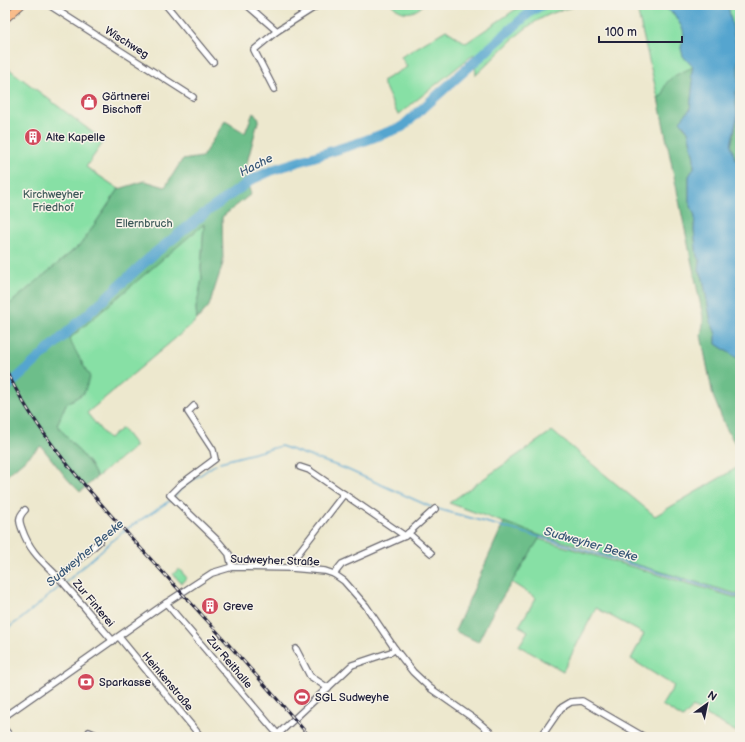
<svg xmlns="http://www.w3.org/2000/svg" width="745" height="742" viewBox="0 0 745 742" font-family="'Balsamiq Sans',sans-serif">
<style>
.green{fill:#87e0a5;stroke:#548170}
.forest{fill:#6dbe8a;stroke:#487062}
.water{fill:#55a5cf;stroke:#3c6485}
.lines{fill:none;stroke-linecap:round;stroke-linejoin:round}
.stream{stroke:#55a5cf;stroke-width:1.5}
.river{stroke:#55a5cf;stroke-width:10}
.minor-casing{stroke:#69676e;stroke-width:8}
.major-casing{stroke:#69676e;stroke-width:9}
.minor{stroke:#fff;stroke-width:5.5}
.major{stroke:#f9bc8a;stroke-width:7}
.rail-casing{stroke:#22223b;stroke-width:3}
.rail{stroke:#f7f3e8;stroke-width:1.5;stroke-dasharray:4.5;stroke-linecap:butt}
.labels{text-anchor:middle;stroke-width:3;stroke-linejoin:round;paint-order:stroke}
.street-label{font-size:11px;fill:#22223b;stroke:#f7f3e8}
.poi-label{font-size:11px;fill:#22223b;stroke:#f7f3e8;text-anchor:start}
.park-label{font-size:11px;fill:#405b5b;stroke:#f7f3e8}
.water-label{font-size:12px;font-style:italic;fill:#365676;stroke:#f7f3e8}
</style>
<rect width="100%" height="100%" fill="#f7f3e8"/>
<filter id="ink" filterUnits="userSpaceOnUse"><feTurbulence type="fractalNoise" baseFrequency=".025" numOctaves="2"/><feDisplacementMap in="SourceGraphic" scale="8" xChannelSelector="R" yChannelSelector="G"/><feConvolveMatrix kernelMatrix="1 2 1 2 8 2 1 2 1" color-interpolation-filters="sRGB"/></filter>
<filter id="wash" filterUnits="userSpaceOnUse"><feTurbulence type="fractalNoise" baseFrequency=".012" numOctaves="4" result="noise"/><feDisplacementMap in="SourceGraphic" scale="16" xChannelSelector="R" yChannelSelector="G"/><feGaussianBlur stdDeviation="0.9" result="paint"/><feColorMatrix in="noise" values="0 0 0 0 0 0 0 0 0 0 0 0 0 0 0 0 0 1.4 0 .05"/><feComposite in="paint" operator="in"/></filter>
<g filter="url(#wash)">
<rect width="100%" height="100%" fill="#ede8ce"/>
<g class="green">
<path d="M392 5H423C413 15 402 15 392 5Z"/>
<path d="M522 5H580C568 8 556 11 544 17 519 29 497 56 476 75L474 54 398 115 382 81 407 67 401 57 446 30 466 43Z"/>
<path d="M636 5H661L674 14 683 29 684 35 681 48 683 56 693 67 670 79 664 95 658 98Z"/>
<path d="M728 5H736L740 31V91L735 94 738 86V55Z"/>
<path d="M5 66 104 141 86 167 119 189 81 244 5 308Z"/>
<path d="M204 223 201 268 202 279 196 308 197 320 87 413 108 439 122 428 136 446 97 477 89 463 57 425 66 404 84 393 69 339Z"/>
<path d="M552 431 655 516 740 466V595L601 554 596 550 541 536 449 503Z"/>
<path d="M539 539 740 599V734L693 707 683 718 662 705 674 686 631 659 644 634 596 608 563 671 519 646 528 631 519 626 536 598 511 582Z"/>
<path d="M179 569 187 578 181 583 173 574Z"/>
</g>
<g class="forest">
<path d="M693 67 691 76 693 81 690 109 684 117 683 126 688 131 694 158V168L689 176V201L695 216 694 230 697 256 700 262 699 270 703 278 711 322 716 334V344L740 360V452L726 428 713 396 701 335 703 324V317L658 98 664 94C662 78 681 73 693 67Z"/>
<path d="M740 91V165C725 145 734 140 737 120 738 112 736 102 735 94Z"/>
<path d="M253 113 259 118 244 174 251 194 222 217 223 263 209 306 197 320 196 308 202 279 201 268 204 224 69 339 90 377 84 393 66 404 57 425 89 463 97 477 80 492 69 481 41 446 5 477V308L81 244 119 189 145 181 165 187 182 160 202 157 225 121 245 133Z"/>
<path d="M504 522 541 536 493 612 478 642 455 631Z"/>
</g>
<path class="water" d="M661 5H728L738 55V87L735 94 737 118 731 145 735 159 740 165V284L737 287 740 292V360L716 344V334L711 322 703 278 699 270 700 262 697 256 694 230 695 216 689 201V176L694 168V158L688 131 680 121 690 109 693 81 691 76 693 67 683 56 681 48 684 35 683 29 674 14Z"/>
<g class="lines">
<g class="stream">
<path d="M220 462 281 446 346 469 431 507"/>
<path d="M174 497 183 487 216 464"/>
<path d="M438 509 554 541 740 597"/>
<path d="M66 582 122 532 171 500"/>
<path d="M5 630 21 619 63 584"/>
</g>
<path class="river" d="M5 389 155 253 205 213 253 179 275 169 361 142 402 127 530 12 542 5"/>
</g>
</g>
<g filter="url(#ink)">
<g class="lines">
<g class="minor-casing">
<g id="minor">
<path d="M49 5 193 97"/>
<path d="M166 5 213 62"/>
<path d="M247 5 277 31"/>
<path d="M274 89 254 50 277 31 318 5"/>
<path d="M194 406 188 412 190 415 213 450 215 459 180 485 170 495 218 541 229 554 232 567"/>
<path d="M300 467 309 470 405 536"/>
<path d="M25 510C18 517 19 521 22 529 32 558 49 565 67 587 83 605 97 623 113 641"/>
<path d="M408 533 431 553"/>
<path d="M291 568 293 560 344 494"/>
<path d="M334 574 342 564 405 536 435 509"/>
<path d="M59 578 100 541"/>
<path d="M166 603 280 737"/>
<path d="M5 617V618"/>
<path d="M119 637 201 737"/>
<path d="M296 649 310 676 328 688"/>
<path d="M5 716 166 603 212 573 232 567 291 568 325 571 334 574 344 581 366 606 395 649 413 672 430 688 477 721 496 737"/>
<path d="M5 730 11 737"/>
<path d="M89 732 101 737"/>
<path d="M275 737 352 665 391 652 395 649"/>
<path d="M541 737 561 708 571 702 582 701 644 737"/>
</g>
</g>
<g class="major-casing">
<path id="major" d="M5 19 21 5"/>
</g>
<use href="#minor" class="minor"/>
<use href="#major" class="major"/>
<g class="rail-casing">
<path id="rail" d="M5 368C40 442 102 505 157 566 209 622 260 679 310 737"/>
</g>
<use href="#rail" class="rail"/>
</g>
</g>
<defs>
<g id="shop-disc" transform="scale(0.9)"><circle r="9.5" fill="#d1495b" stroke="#f7f3e8"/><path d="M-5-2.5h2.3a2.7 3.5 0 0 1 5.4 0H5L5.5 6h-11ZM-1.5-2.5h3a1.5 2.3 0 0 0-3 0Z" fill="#fff"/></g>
<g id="building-disc" transform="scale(0.9)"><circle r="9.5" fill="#d1495b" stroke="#f7f3e8"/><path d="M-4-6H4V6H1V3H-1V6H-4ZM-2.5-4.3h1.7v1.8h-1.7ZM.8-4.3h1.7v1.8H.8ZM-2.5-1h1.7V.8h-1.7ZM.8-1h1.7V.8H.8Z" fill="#fff"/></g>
<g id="bank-disc" transform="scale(0.9)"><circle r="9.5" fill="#d1495b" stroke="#f7f3e8"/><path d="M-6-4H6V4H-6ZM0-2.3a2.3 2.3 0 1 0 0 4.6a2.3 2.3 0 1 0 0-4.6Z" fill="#fff"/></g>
<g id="stadium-disc" transform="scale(0.9)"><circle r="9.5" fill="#d1495b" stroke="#f7f3e8"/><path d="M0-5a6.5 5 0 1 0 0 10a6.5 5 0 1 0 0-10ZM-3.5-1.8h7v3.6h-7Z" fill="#fff"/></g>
</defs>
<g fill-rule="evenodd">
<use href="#shop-disc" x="89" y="102"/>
<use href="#building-disc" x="33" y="137"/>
<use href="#building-disc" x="210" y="606"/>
<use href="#bank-disc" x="86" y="682"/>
<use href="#stadium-disc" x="302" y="697"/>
</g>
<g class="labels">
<g class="street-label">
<text transform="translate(127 42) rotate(32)" y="4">Wischweg</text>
<text transform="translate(275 560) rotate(2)" y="4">Sudweyher Straße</text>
<text transform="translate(94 603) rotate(50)" y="4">Zur Finterei</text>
<text transform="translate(230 662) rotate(50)" y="4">Zur Reithalle</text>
<text transform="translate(168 681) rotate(50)" y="4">Heinkenstraße</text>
</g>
<g class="poi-label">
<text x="102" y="100">Gärtnerei<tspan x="102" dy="13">Bischoff</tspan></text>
<text x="46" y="141">Alte Kapelle</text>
<text x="223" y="610">Greve</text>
<text x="99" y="686">Sparkasse</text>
<text x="315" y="701">SGL Sudweyhe</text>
</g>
<g class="park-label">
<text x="53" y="198">Kirchweyher<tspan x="53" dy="13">Friedhof</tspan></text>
<text x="144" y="227">Ellernbruch</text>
</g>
<g class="water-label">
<text transform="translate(256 165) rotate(-27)" y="4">Hache</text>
<text transform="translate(591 544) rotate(16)" y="4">Sudweyher Beeke</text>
<text transform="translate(85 553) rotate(-40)" y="4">Sudweyher Beeke</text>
</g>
</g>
<rect width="745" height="742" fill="none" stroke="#f7f3e8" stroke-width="20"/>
<g transform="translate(707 704) rotate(33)" stroke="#f7f3e8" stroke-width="3" paint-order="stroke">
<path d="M0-3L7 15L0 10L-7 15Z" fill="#22223b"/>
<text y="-6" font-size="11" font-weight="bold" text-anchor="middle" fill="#22223b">N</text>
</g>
<path d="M599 36v6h83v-6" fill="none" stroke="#22223b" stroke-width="2"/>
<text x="605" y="36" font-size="12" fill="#22223b" stroke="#f7f3e8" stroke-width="3" paint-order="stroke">100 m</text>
</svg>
